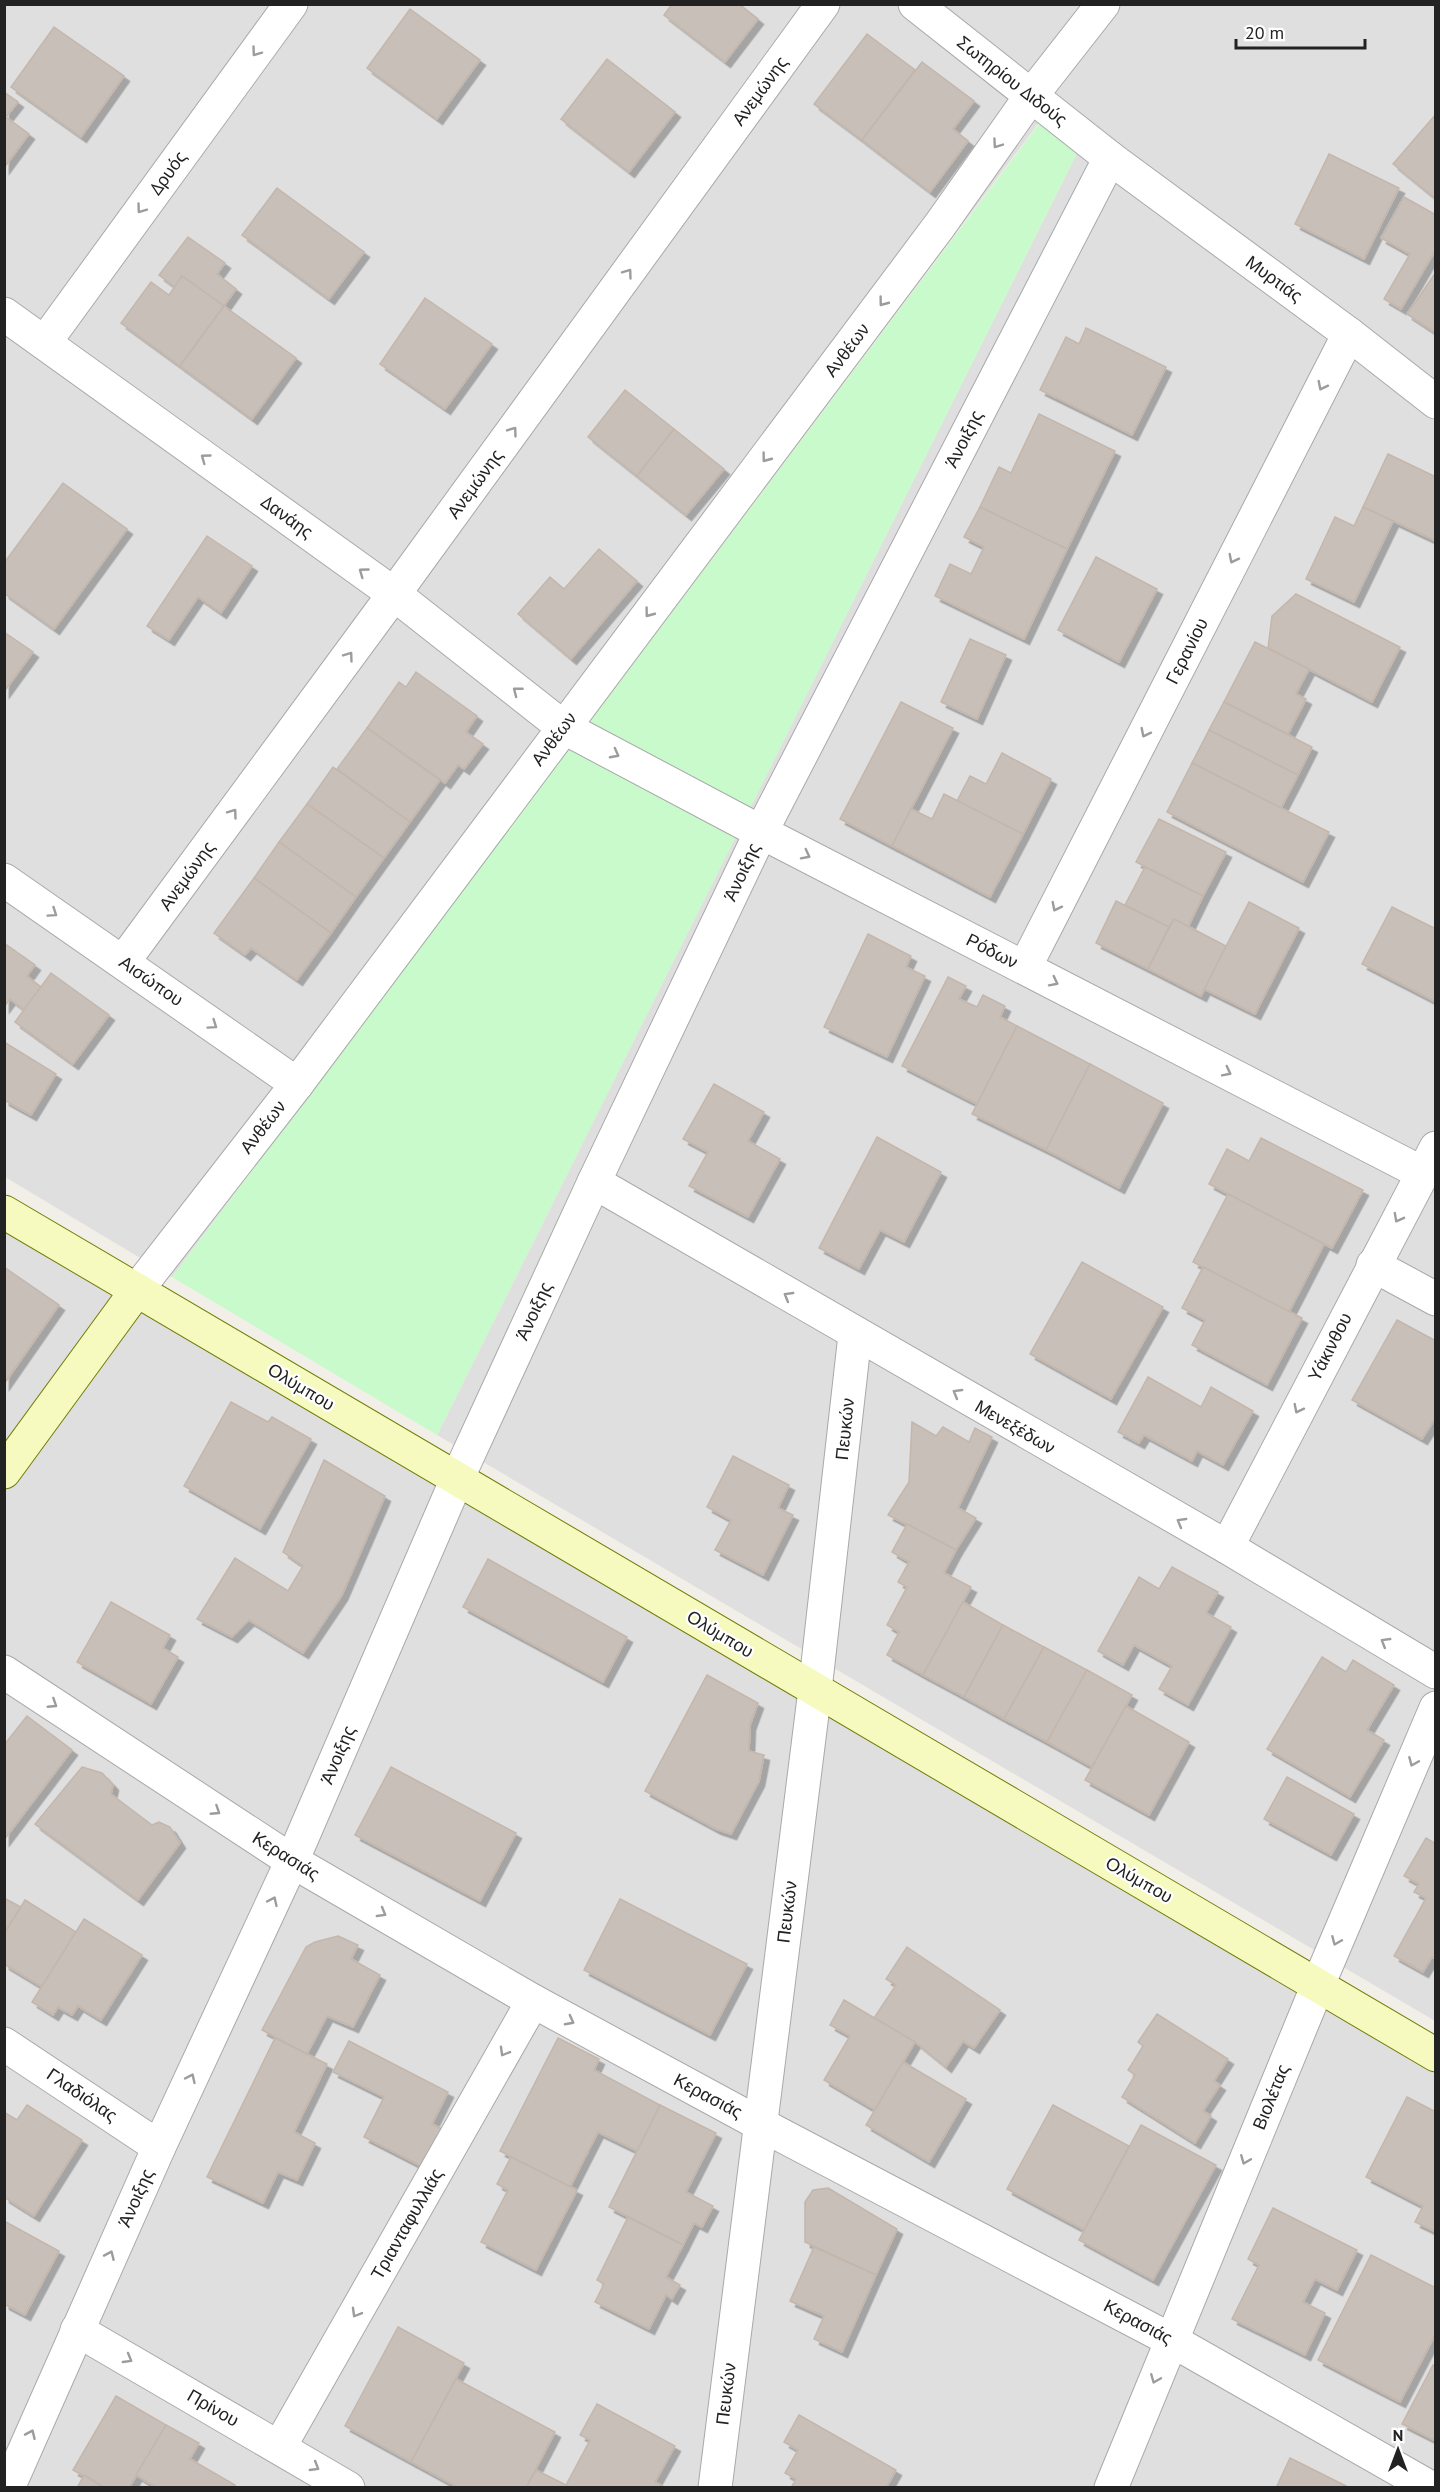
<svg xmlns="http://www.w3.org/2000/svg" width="1440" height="2492" viewBox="0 0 1440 2492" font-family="'PT Sans',sans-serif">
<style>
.residential{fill:#e0dfdf}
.park{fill:#c8facc}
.building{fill:#c7bfb8;stroke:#c4b6ab;stroke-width:1.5;filter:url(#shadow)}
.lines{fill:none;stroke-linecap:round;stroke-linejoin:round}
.street-casing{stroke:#a9a9a9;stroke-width:35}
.secondary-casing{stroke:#707d05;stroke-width:35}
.street{stroke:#fff;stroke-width:33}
.secondary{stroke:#f7fabf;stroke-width:33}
.oneway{stroke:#9c9c9c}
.labels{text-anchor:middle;stroke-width:4.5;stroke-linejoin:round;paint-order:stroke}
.street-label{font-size:18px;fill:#222;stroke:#fff}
</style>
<defs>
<filter id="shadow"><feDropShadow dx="5.5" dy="5.5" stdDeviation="0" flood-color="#0004"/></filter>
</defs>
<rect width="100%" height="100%" fill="#f2efe9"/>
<g class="residential">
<path d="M5 5H1435V2021L437 1435 1081 145 1044 116 172 1277 5 1177Z"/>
<path d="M4 1229 464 1502 1435 2073V2487H5Z"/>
</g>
<path class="park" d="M1045 116 1081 145 437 1435 172 1277Z"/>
<g class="building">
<path d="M672 4H739L758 19 725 62 664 15Z"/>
<path d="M410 9 480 60 437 119 367 68Z"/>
<path d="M54 27 124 76 81 137 11 87Z"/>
<path d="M867 34 915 70 862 140 814 104Z"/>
<path d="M607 59 675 112 629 172 561 119Z"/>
<path d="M922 62 974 101 953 129 968 141 930 192 862 140Z"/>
<path d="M4 92 18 102 6 117 29 134 4 168Z"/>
<path d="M1436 114V199L1393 164Z"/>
<path d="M1329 154 1399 188 1364 259 1295 224Z"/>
<path d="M277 188 364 252 329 299 242 235Z"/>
<path d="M1404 197 1436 215V249L1401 309 1384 299 1410 254 1381 238Z"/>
<path d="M188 237 225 263 217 274 236 289 224 306 182 276 175 287 159 275Z"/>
<path d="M1436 272V333L1407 314Z"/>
<path d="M182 276 224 306 180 366 121 323 151 282 169 295Z"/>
<path d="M425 298 492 344 445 409 380 364Z"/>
<path d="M224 306 296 358 252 419 180 366Z"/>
<path d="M1086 328 1166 367 1132 435 1040 390 1066 337 1079 344Z"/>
<path d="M625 390 674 429 637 476 588 437Z"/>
<path d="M1039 414 1115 451 1067 549 980 507 999 467 1011 473Z"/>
<path d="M674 429 724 469 686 515 637 476Z"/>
<path d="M1388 454 1436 477V541L1363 507Z"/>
<path d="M63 483 127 529 54 629 4 593V563Z"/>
<path d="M980 507 1067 549 1024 639 935 596 950 564 971 574 984 547 964 537Z"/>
<path d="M1363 507 1393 521 1354 602 1306 579 1335 517 1354 526Z"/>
<path d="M207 536 252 566 221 613 198 597 169 640 147 626Z"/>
<path d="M599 549 637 581 571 659 518 614 550 577 564 589Z"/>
<path d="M1096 557 1157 589 1119 662 1058 630Z"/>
<path d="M1296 594 1400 647 1372 702 1268 648 1272 616Z"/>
<path d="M4 632 33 652 4 692Z"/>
<path d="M970 639 1006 655 977 719 941 702Z"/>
<path d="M1255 642 1309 669 1296 694 1306 699 1288 734 1224 702Z"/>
<path d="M416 672 477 716 466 732 483 744 464 769 458 765 445 783 367 728 399 682 406 687Z"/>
<path d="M901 702 953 728 892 846 840 819Z"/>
<path d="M1224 702 1312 747 1298 775 1209 730Z"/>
<path d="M367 728 440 780 410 822 337 769Z"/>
<path d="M1209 730 1298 775 1281 808 1192 763Z"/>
<path d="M1002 753 1051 779 1023 834 957 801 970 776 986 784Z"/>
<path d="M1192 763 1329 832 1303 882 1167 812Z"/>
<path d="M333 767 410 822 384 858 307 804Z"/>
<path d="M944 794 1023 834 990 897 892 846 911 809 932 819Z"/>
<path d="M307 804 384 858 356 897 279 842Z"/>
<path d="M1159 819 1226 852 1203 896 1136 862Z"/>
<path d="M279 842 356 897 331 933 254 878Z"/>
<path d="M1145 867 1203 896 1188 927 1174 919 1169 927 1125 905Z"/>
<path d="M254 878 331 933 297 980 251 948 245 955 214 933Z"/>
<path d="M1116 901 1169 927 1148 969 1096 943Z"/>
<path d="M1249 902 1299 928 1255 1014 1204 989Z"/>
<path d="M1392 907 1436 929V1002L1362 964Z"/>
<path d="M1174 919 1226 946 1201 996 1148 969Z"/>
<path d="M868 934 911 956 906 967 925 976 887 1057 824 1027Z"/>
<path d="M4 943 35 965 27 976 41 987 24 1010 10 999 4 1007Z"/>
<path d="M51 973 109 1015 73 1064 15 1022Z"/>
<path d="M948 977 966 986 959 999 977 1007 983 995 1005 1006 1000 1017 1017 1026 977 1104 902 1066Z"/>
<path d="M1017 1026 1090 1064 1046 1150 972 1114Z"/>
<path d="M4 1042 56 1074 31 1115 4 1100Z"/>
<path d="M1090 1064 1163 1103 1119 1188 1046 1150Z"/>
<path d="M714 1084 764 1112 748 1141 780 1159 748 1217 689 1186 708 1152 683 1139Z"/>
<path d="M877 1137 941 1172 904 1242 880 1230 859 1269 819 1248Z"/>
<path d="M1261 1138 1363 1190 1332 1248 1209 1184 1227 1149 1249 1161Z"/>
<path d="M1228 1194 1324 1244 1289 1312 1193 1262Z"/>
<path d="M1082 1262 1163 1307 1111 1399 1030 1354Z"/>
<path d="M4 1267 59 1305 4 1384Z"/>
<path d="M1203 1267 1302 1318 1267 1385 1192 1345 1205 1320 1182 1308Z"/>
<path d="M1397 1320 1436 1341V1417L1422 1439 1352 1400Z"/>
<path d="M1148 1377 1201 1407 1211 1387 1253 1411 1223 1465 1197 1451 1192 1461 1144 1435 1139 1443 1118 1432Z"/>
<path d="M231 1402 268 1422 272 1417 311 1439 260 1529 184 1486Z"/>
<path d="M912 1422 936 1436 943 1427 969 1442 975 1428 992 1437 958 1508 976 1518 956 1550 888 1515 909 1482Z"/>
<path d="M733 1456 789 1485 778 1508 793 1515 763 1575 715 1550 731 1520 707 1507Z"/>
<path d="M324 1460 385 1496 342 1595 303 1653 249 1620 232 1637 197 1619 235 1558 288 1591 303 1566 283 1552Z"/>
<path d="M907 1524 956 1550 944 1573 971 1587 923 1675 887 1655 899 1632 887 1625 907 1587 898 1582 909 1562 892 1552Z"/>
<path d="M488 1559 627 1637 603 1682 463 1607Z"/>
<path d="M1172 1567 1218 1592 1206 1613 1231 1627 1188 1705 1159 1689 1172 1666 1134 1645 1123 1665 1098 1651 1139 1577 1159 1589Z"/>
<path d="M111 1602 170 1635 163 1648 178 1657 151 1704 77 1662Z"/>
<path d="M963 1602 1003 1625 964 1697 923 1675Z"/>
<path d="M1003 1625 1044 1647 1004 1719 964 1697Z"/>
<path d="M1044 1647 1087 1670 1047 1742 1004 1719Z"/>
<path d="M1322 1657 1346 1672 1353 1660 1394 1685 1367 1730 1384 1740 1350 1797 1267 1749Z"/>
<path d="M1087 1670 1132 1695 1092 1767 1047 1742Z"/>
<path d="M707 1675 758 1703 750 1725 749 1751 764 1755 759 1781 731 1834 716 1829 645 1791Z"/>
<path d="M1126 1706 1189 1742 1149 1815 1085 1780Z"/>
<path d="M27 1716 72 1750 4 1840V1745Z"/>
<path d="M82 1767 102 1773 113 1785 111 1794 152 1825 159 1822 170 1827 180 1843 138 1900 35 1824Z"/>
<path d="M391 1767 516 1833 480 1901 355 1835Z"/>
<path d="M1287 1777 1354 1814 1331 1855 1264 1819Z"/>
<path d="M1426 1838 1436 1844V1959L1432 1957 1423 1972 1394 1956 1426 1898 1414 1892 1419 1884 1404 1876Z"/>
<path d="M4 1898 21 1907 4 1934Z"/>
<path d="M620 1899 747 1964 710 2035 584 1970Z"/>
<path d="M25 1900 76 1932 42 1987 4 1964V1934Z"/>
<path d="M84 1919 142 1955 101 2020 78 2006 72 2015 58 2007 53 2015 32 2002Z"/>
<path d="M338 1936 358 1945 351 1959 380 1975 353 2027 327 2016 307 2054 262 2030 306 1947 315 1942Z"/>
<path d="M907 1947 1000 2010 974 2048 963 2041 946 2067 915 2042 874 2018 896 1985 886 1979Z"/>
<path d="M844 2000 915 2042 875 2110 824 2080 850 2036 830 2025Z"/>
<path d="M1157 2014 1228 2059 1214 2081 1220 2085 1203 2111 1211 2116 1195 2143 1122 2097 1135 2075 1128 2070 1143 2046 1138 2042Z"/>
<path d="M275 2038 327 2064 294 2132 315 2143 297 2180 278 2172 263 2203 207 2177Z"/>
<path d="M558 2038 599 2059 594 2070 660 2105 637 2151 598 2132 570 2187 500 2151Z"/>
<path d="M349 2041 448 2092 432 2124 442 2129 423 2167 364 2137 384 2097 333 2072Z"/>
<path d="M903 2062 966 2099 929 2162 866 2125Z"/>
<path d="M1407 2097 1436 2112V2232L1415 2222 1423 2206 1366 2177Z"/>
<path d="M27 2105 82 2140 34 2216 4 2197V2112L17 2120Z"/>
<path d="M660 2105 716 2133 686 2192 713 2206 702 2227 694 2223 683 2245 609 2207Z"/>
<path d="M1053 2105 1129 2146 1084 2230 1007 2189Z"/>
<path d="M1141 2125 1216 2165 1153 2280 1079 2240Z"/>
<path d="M511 2157 577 2190 536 2270 481 2242 508 2190 497 2184Z"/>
<path d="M828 2188 897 2229 876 2275 805 2242V2202L813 2190Z"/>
<path d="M1273 2208 1357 2250 1337 2290 1315 2279 1303 2302 1325 2313 1305 2355 1232 2319 1259 2265 1248 2259Z"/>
<path d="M628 2217 683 2245 666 2277 680 2285 672 2299 666 2295 649 2329 595 2302 604 2284 597 2280Z"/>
<path d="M4 2221 59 2251 25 2315 4 2304Z"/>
<path d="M814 2247 876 2275 842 2352 814 2339 824 2316 790 2301Z"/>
<path d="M1371 2255 1436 2288V2333L1400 2402 1318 2360Z"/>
<path d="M398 2327 464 2363 411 2462 345 2426Z"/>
<path d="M1433 2365 1436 2366V2441L1402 2424Z"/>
<path d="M456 2379 555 2432 526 2488H459L411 2462Z"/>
<path d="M116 2396 166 2425 129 2488H105L73 2470Z"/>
<path d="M597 2404 675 2446 655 2482 666 2488H526L536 2470 566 2485 590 2440 580 2435Z"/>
<path d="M799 2415 896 2470 886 2488H791L796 2479 785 2473 798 2450 784 2442Z"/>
<path d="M166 2425 199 2443 190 2459 235 2485 233 2488H157L136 2475Z"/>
<path d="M1290 2458 1350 2488H1276Z"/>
<path d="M84 2475 105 2488H77Z"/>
</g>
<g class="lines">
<g class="street-casing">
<g id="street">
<path d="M915 4 1110 158 1349 334 1436 402"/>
<path d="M4 314 394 594 563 727 761 832 1422 1173"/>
<path d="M45 342 291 4"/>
<path d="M4 880 297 1084"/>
<path d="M123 962 394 594 823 4"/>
<path d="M1025 967 1349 334"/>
<path d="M594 1182 1227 1547 1436 1672"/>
<path d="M1373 1265 1436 1299"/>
<path d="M137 1290 297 1084 940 225 1031 96 1103 4"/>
<path d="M1227 1547 1436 1148"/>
<path d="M4 1672 292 1861 533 2001 760 2124 1171 2340 1431 2488"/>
<path d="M4 2044 159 2147"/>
<path d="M77 2330 348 2488"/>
<path d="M280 2446 533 2001"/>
<path d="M8 2488 159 2147 292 1861 457 1479 594 1182 761 832 1110 158"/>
<path d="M715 2488 815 1690 855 1335"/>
<path d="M1111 2488 1318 1985 1436 1708"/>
</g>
</g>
<g class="secondary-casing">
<g id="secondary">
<path d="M4 1212 1436 2055"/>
<path d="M4 1472 137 1290"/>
</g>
</g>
<use href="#street" class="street"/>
<use href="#secondary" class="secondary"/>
</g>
<defs><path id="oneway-chevron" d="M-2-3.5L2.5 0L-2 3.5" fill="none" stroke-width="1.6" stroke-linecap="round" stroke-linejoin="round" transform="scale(1.5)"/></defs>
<g class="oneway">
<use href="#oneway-chevron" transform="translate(256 52) rotate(126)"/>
<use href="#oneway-chevron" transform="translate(997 144) rotate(125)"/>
<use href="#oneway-chevron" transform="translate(141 209) rotate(126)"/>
<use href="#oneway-chevron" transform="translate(628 273) rotate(-54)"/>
<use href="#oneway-chevron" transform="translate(883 302) rotate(127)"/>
<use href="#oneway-chevron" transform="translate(1322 386) rotate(117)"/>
<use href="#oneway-chevron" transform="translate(513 431) rotate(-54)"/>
<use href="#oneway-chevron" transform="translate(205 458) rotate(-144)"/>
<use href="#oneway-chevron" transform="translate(766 458) rotate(127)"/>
<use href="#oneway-chevron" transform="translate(1233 559) rotate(117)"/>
<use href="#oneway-chevron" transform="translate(363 572) rotate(-144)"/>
<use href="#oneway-chevron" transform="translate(649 613) rotate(127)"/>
<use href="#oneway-chevron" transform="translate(349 656) rotate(-54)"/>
<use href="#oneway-chevron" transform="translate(517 691) rotate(-142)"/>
<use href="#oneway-chevron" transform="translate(1145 733) rotate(117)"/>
<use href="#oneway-chevron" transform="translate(615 754) rotate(28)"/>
<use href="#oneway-chevron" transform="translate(233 813) rotate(-54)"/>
<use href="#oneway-chevron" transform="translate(806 855) rotate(27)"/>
<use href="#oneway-chevron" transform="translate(1056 907) rotate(117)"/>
<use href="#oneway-chevron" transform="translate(53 913) rotate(34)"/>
<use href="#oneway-chevron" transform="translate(1054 982) rotate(27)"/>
<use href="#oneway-chevron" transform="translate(213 1025) rotate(35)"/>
<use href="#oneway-chevron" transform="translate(1227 1072) rotate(27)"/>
<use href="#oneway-chevron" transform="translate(1398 1218) rotate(118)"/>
<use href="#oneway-chevron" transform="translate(788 1296) rotate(-150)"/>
<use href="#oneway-chevron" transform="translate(957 1393) rotate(-150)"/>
<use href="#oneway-chevron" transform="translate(1298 1409) rotate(117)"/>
<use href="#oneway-chevron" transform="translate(1181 1522) rotate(-150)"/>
<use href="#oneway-chevron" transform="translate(1385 1642) rotate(-149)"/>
<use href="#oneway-chevron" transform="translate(53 1704) rotate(33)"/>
<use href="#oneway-chevron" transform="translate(1413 1762) rotate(113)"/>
<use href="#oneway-chevron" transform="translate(216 1811) rotate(33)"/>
<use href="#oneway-chevron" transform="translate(273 1901) rotate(-65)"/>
<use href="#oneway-chevron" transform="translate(382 1913) rotate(30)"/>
<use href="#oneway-chevron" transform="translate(1336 1941) rotate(113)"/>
<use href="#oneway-chevron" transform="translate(570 2021) rotate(28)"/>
<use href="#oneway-chevron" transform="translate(504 2052) rotate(120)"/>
<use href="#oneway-chevron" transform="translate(191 2078) rotate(-65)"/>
<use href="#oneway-chevron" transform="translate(1245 2160) rotate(112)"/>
<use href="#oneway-chevron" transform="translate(110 2255) rotate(-66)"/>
<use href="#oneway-chevron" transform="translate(356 2313) rotate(120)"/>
<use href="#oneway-chevron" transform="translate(128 2359) rotate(30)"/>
<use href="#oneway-chevron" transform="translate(1155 2379) rotate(112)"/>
<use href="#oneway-chevron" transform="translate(31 2434) rotate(-66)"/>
<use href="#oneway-chevron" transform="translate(315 2467) rotate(31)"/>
</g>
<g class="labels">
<g class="street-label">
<text transform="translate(1012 81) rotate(38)" y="6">Σωτηρίου Διδούς</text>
<text transform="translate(760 91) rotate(-54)" y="6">Ανεμώνης</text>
<text transform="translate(168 173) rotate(-54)" y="6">Δρυός</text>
<text transform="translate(1274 279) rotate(36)" y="6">Μυρτιάς</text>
<text transform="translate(847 350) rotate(-53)" y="6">Ανθέων</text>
<text transform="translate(964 439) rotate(-63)" y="6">Άνοιξης</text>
<text transform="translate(475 484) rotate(-54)" y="6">Ανεμώνης</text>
<text transform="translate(287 517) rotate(36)" y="6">Δανάης</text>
<text transform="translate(1187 651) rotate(-63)" y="6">Γερανίου</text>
<text transform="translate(554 739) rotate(-53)" y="6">Ανθέων</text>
<text transform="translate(742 872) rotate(-65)" y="6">Άνοιξης</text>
<text transform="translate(187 876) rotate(-54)" y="6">Ανεμώνης</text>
<text transform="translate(992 951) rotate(27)" y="6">Ρόδων</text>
<text transform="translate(151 981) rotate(35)" y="6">Αισώπου</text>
<text transform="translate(263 1127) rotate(-52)" y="6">Ανθέων</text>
<text transform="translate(534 1311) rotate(-65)" y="6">Άνοιξης</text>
<text transform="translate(1330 1347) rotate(-63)" y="6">Υάκινθου</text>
<text transform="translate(301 1387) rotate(31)" y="6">Ολύμπου</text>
<text transform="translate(1015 1427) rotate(30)" y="6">Μενεξέδων</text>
<text transform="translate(845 1429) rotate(-84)" y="6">Πευκών</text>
<text transform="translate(720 1634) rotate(31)" y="6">Ολύμπου</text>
<text transform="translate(338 1755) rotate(-67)" y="6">Άνοιξης</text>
<text transform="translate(286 1856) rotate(32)" y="6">Κερασιάς</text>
<text transform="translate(1139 1880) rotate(30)" y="6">Ολύμπου</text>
<text transform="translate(787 1912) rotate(-83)" y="6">Πευκών</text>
<text transform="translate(82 2095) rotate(34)" y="6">Γλαδιόλας</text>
<text transform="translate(708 2096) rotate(28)" y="6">Κερασιάς</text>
<text transform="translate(1271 2097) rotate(-68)" y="6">Βιολέτας</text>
<text transform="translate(136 2198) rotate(-66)" y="6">Άνοιξης</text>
<text transform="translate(407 2224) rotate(-60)" y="6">Τριανταφυλλιάς</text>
<text transform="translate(1138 2322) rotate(28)" y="6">Κερασιάς</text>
<text transform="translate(726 2394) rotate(-83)" y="6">Πευκών</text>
<text transform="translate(213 2408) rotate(30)" y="6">Πρίνου</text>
</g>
</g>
<rect width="1440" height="2492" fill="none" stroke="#222222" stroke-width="12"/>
<g transform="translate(1398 2450)" stroke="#ffffff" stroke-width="4.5" paint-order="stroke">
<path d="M0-4.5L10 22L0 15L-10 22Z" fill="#222222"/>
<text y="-9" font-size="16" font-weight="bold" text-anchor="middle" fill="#222222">N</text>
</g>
<path d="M1236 39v9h129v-9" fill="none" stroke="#222222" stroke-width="3"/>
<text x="1245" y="39" font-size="18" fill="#222222" stroke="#ffffff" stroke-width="4.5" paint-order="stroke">20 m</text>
</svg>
